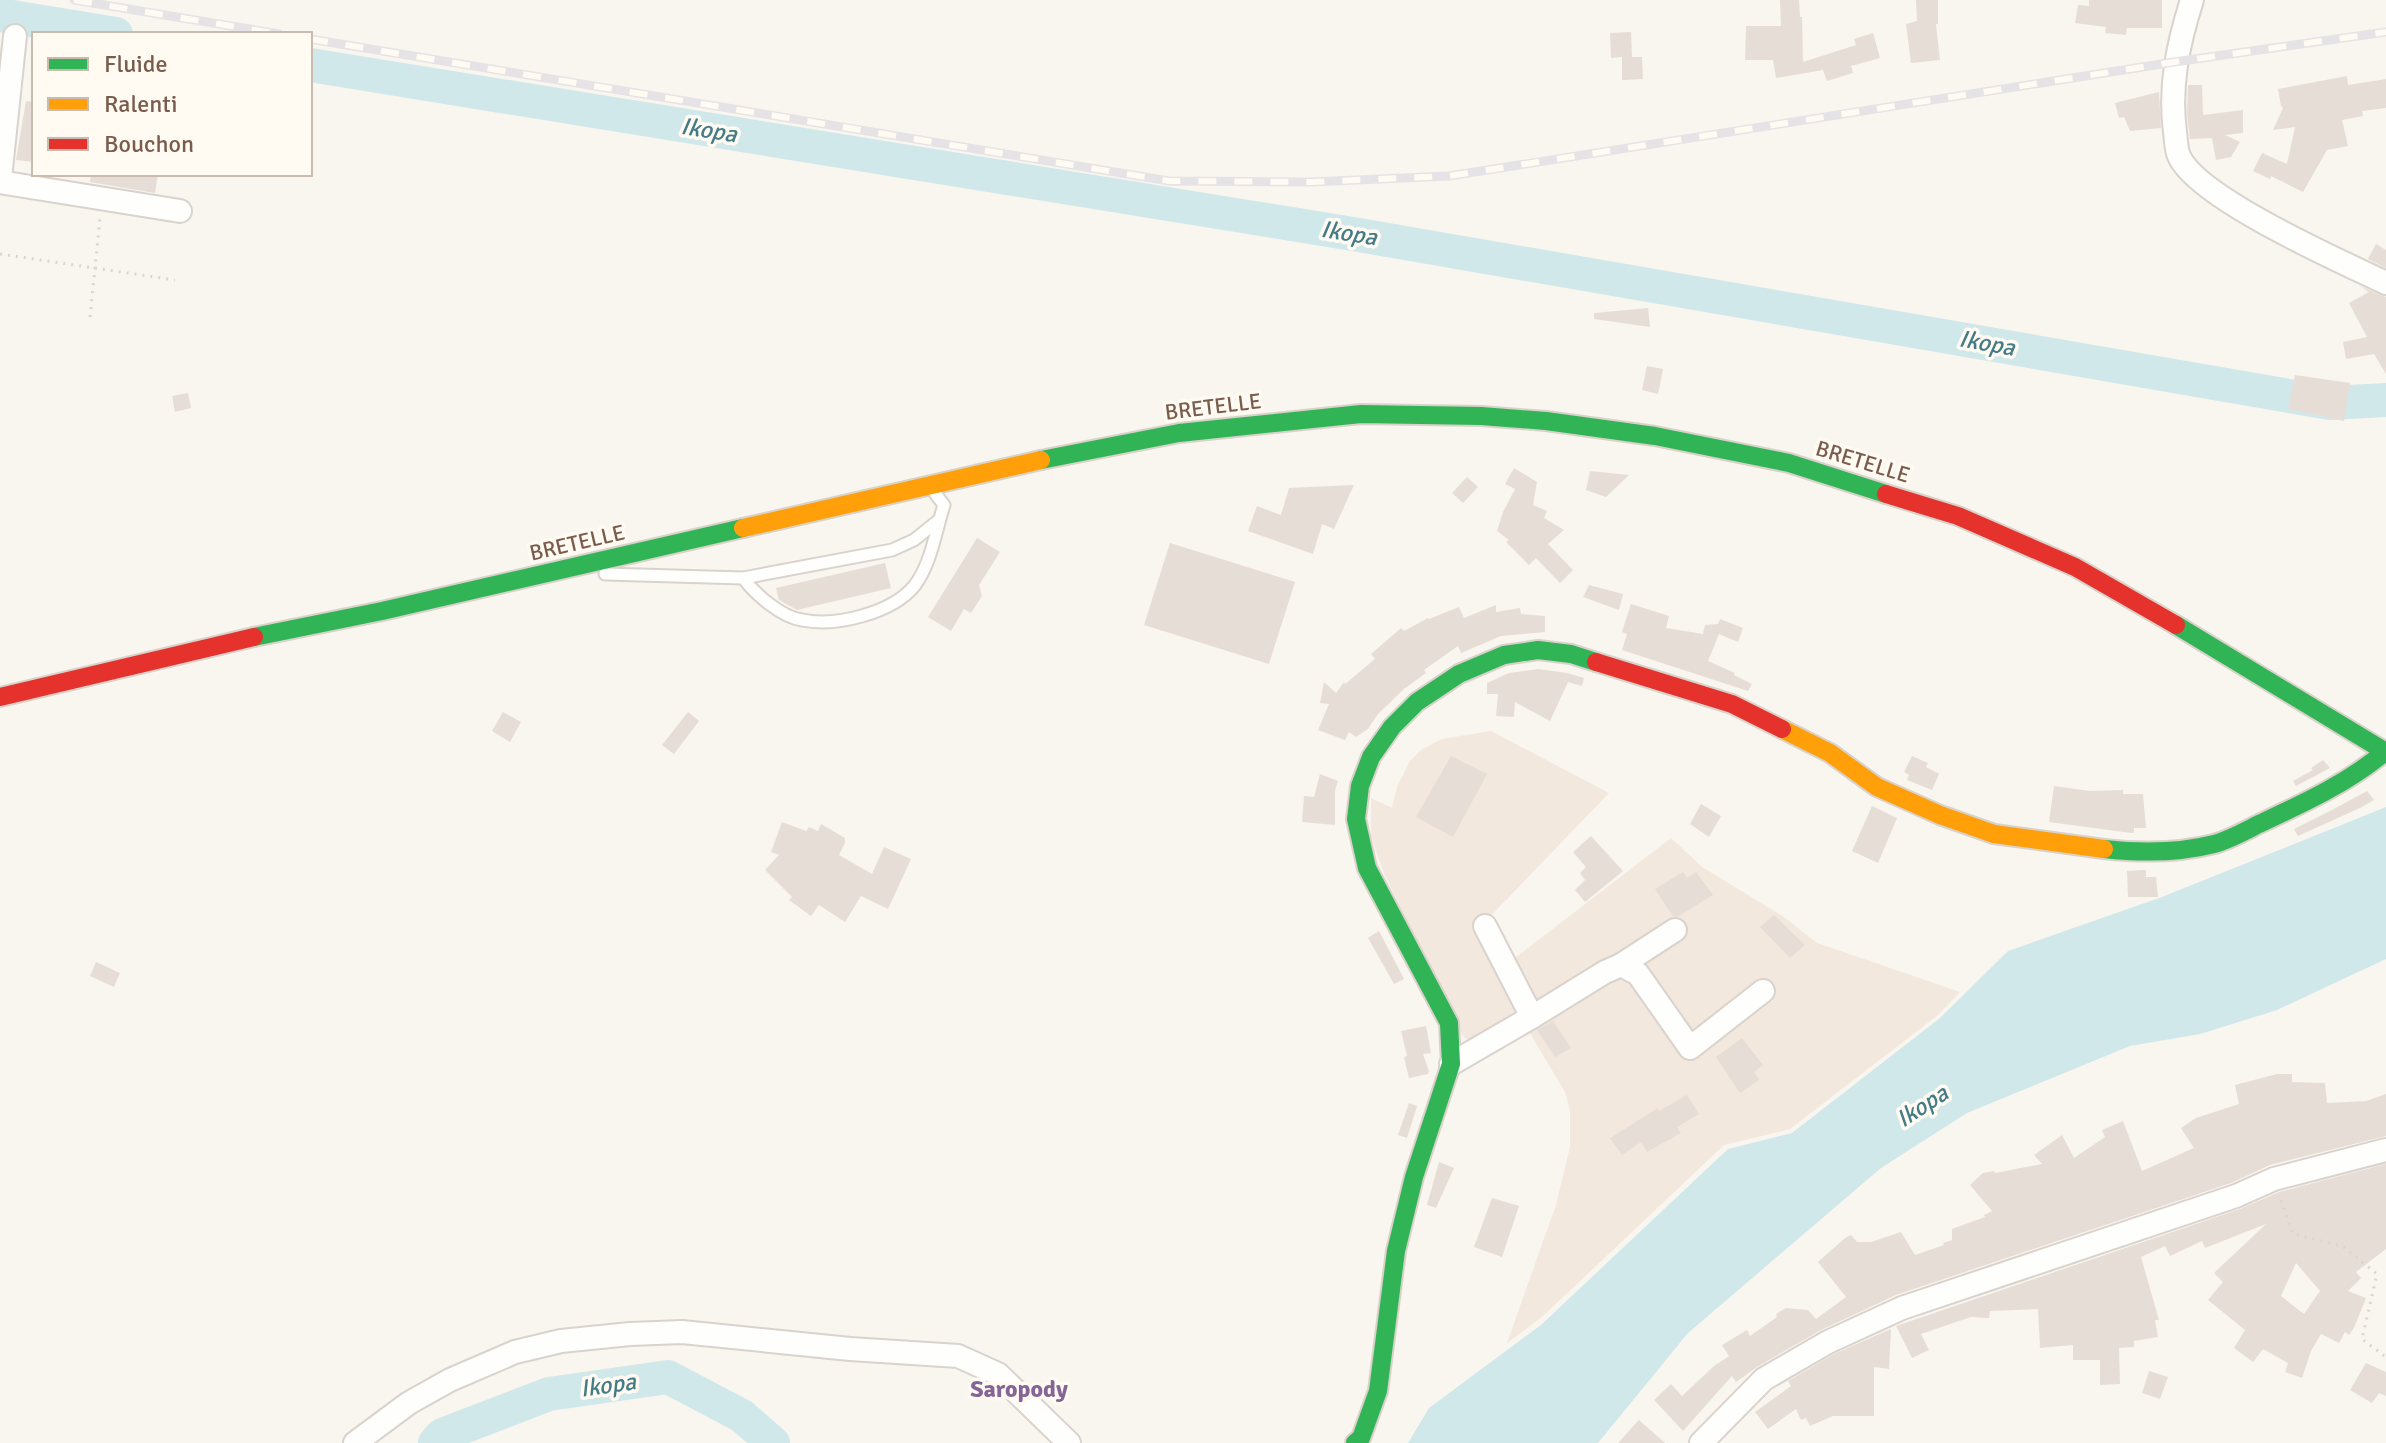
<svg xmlns="http://www.w3.org/2000/svg" width="2386" height="1443" viewBox="0 0 2386 1443" font-family="Signika,sans-serif">
<style>
.residential{fill:#f2e8dd}
.water{fill:#d0e8ea}
.lines{fill:none;stroke-linecap:round;stroke-linejoin:round}
.river{stroke:#d0e8ea;stroke-width:34}
.building{fill:#e6ded6;fill-rule:evenodd}
.lane-casing{stroke:#d9d2cd;stroke-width:15}
.street-casing{stroke:#d9d2cd;stroke-width:26}
.fast-casing{stroke:#d9d2cb;stroke-width:22}
.slow-casing{stroke:#d9d2cb;stroke-width:22}
.jam-casing{stroke:#d9d2cb;stroke-width:22}
.path{stroke:#dbd4d0;stroke-width:3;stroke-dasharray:2 6;stroke-linecap:butt}
.lane{stroke:#fefefd;stroke-width:11}
.street{stroke:#fefefd;stroke-width:22}
.fast{stroke:#30b455;stroke-width:18}
.slow{stroke:#ff9f0a;stroke-width:18}
.jam{stroke:#e5322d;stroke-width:18}
.rail-casing{stroke:#e6e3e6;stroke-width:9}
.rail{stroke:#fffaf2;stroke-width:6;stroke-dasharray:18;stroke-linecap:butt}
.labels{text-anchor:middle;stroke-width:7;stroke-linejoin:round;paint-order:stroke}
.street-label{font-size:22px;fill:#7a5c4d;stroke:#fffaf2}
.water-label{font-size:24px;font-style:italic;fill:#437b86;stroke:#fffaf2}
.neighbourhood-label{font-size:24px;font-weight:bold;fill:#846595;stroke:#fffaf2}
</style>
<rect width="100%" height="100%" fill="#f9f5ef"/>
<g class="residential">
<path d="M1491 731 1609 793 1480 927 1526 1013 1471 1044 1463 1036 1383 871 1371 836V798L1392 808 1397 787 1410 761 1421 750 1442 739Z"/>
<path d="M1671 838 1702 867 1784 917 1817 943 1960 992 1938 1015 1790 1129 1724 1145 1543 1316 1507 1343 1556 1205 1570 1147V1111L1565 1092 1525 1025 1507 964Z"/>
</g>
<path class="water" d="M2386 807V959L2277 1010 2200 1034 2130 1046 1967 1113 1881 1168 1688 1333 1598 1443H1408L1429 1408 1541 1325 1728 1149 1792 1133 1940 1018 2008 951 2162 897Z"/>
<g class="lines">
<g class="river">
<path d="M0 15 116 34"/>
<path d="M310 65 1353 234 2330 403 2386 400"/>
<path d="M435 1443 442 1435 549 1394 668 1377 742 1416 773 1443"/>
</g>
</g>
<g class="building">
<path d="M1780 0H1799L1800 17H1802L1803 62 1856 45 1854 39 1873 33 1880 58 1851 66 1853 73 1827 81 1823 70 1776 78 1773 60H1745L1746 26H1781Z"/>
<path d="M1916 0H1938V24H1936L1940 60 1911 63 1906 24 1917 21Z"/>
<path d="M2089 0H2162V28H2127L2126 35 2105 33 2106 27 2075 23 2078 5 2089 6Z"/>
<path d="M1631 32 1632 57H1642L1643 79 1622 80V57L1611 58 1610 33Z"/>
<path d="M2347 76 2348 85 2386 79V108L2362 111 2363 116 2342 120 2348 146 2327 150 2303 192 2271 176 2270 179 2253 171 2262 153 2287 164 2295 127 2273 130 2283 108 2281 106 2278 89Z"/>
<path d="M2188 85H2202L2203 115 2243 110V133L2225 135 2240 142 2231 157 2216 160 2212 138 2190 139 2187 114Z"/>
<path d="M2159 92 2161 128 2130 131 2124 117 2119 118 2115 103Z"/>
<path d="M26 101 34 102V162L16 160Z"/>
<path d="M91 174H158L155 193 90 182Z"/>
<path d="M2376 244 2386 250V268L2368 259Z"/>
<path d="M2360 286 2386 297V374L2374 354 2346 359 2343 342 2367 337 2349 303 2369 292Z"/>
<path d="M1648 308 1650 327 1594 319V313Z"/>
<path d="M1647 366 1663 369 1658 394 1642 390Z"/>
<path d="M2295 375 2350 383 2344 421 2288 409Z"/>
<path d="M188 393 191 408 175 412 172 396Z"/>
<path d="M1514 468 1537 482 1533 505 1547 511 1544 518 1564 530 1548 544 1573 570 1560 583 1536 558 1529 565 1506 542 1509 540 1497 531 1503 512 1515 489 1505 484Z"/>
<path d="M1590 471 1629 475 1606 497 1586 490Z"/>
<path d="M1467 477 1478 487 1463 503 1452 493Z"/>
<path d="M1354 485 1334 529 1322 524 1313 554 1248 531 1257 506 1281 515 1289 488Z"/>
<path d="M977 538 1000 552 979 585 982 596 971 613 964 609 951 631 928 617Z"/>
<path d="M1170 543 1295 582 1269 664 1144 625Z"/>
<path d="M885 563 891 588 797 610 779 600 776 588Z"/>
<path d="M1589 585 1623 594 1619 610 1583 597Z"/>
<path d="M1631 604 1669 616 1666 628 1703 634 1705 625 1718 624 1720 619 1743 628 1738 642 1719 634 1708 661 1735 673 1734 675 1752 684 1748 691 1622 650 1627 634 1622 632Z"/>
<path d="M1496 605V612L1520 608 1521 614 1545 616V632L1501 636 1461 653 1458 646 1424 670 1426 673 1404 689 1378 714 1368 729 1356 737 1349 732 1345 740 1318 730 1329 704 1320 703 1324 682 1336 693 1344 682 1345 684 1375 659 1371 654 1401 628 1404 631 1428 618 1429 619 1459 607 1464 618Z"/>
<path d="M1538 669 1567 673 1584 678 1582 686 1568 682 1550 721 1515 702 1514 717 1496 716 1498 694H1487V683L1509 673Z"/>
<path d="M503 712 521 722 510 742 492 731Z"/>
<path d="M688 712 699 721 674 754 662 745Z"/>
<path d="M1451 756 1487 774 1453 837 1416 817Z"/>
<path d="M1912 756 1928 763 1926 767 1939 774 1932 790 1907 780 1909 775 1904 772Z"/>
<path d="M2323 760 2330 768 2296 786 2293 781 2313 770 2311 768Z"/>
<path d="M1320 774 1338 781 1335 790V825L1302 822 1304 796 1314 797Z"/>
<path d="M2054 786 2090 791 2123 790V794H2143L2146 828H2134V833H2131L2049 822Z"/>
<path d="M2367 791 2374 800 2360 808 2298 836 2294 829 2330 811Z"/>
<path d="M1701 804 1721 816 1709 837 1690 824Z"/>
<path d="M1872 806 1897 818 1878 863 1852 851Z"/>
<path d="M782 822 806 831 809 827 818 831 821 824 845 838V843L839 855 872 874 884 847 911 859 888 909 861 896 845 922 819 905 811 916 789 900 792 897 765 870 779 855 771 852Z"/>
<path d="M1591 836 1623 871 1585 902 1575 890 1585 880 1580 873 1586 867 1573 852Z"/>
<path d="M2146 870V877H2156L2158 897H2128L2127 871Z"/>
<path d="M1683 872 1687 878 1696 872 1713 895 1677 917 1673 916 1655 889Z"/>
<path d="M1774 915 1805 945 1790 958 1760 927Z"/>
<path d="M1379 931 1404 979 1394 984 1368 938Z"/>
<path d="M96 962 120 973 114 987 90 976Z"/>
<path d="M1553 1021 1571 1048 1555 1057 1537 1030Z"/>
<path d="M1426 1026 1431 1053 1423 1054 1429 1071 1428 1074 1409 1078 1404 1057 1407 1056 1401 1031Z"/>
<path d="M1742 1038 1763 1065 1754 1072 1759 1080 1740 1093 1716 1057Z"/>
<path d="M2277 1074H2292V1082L2325 1083 2327 1103 2366 1101 2386 1094V1136L2270 1165 2231 1183 1896 1295 1821 1330 1757 1367 1736 1382 1732 1376 1683 1431 1654 1400 1671 1384 1682 1396 1714 1366 1729 1356 1722 1345 1747 1330 1750 1336 1777 1317 1776 1314 1786 1308 1808 1310 1816 1319 1846 1297 1818 1262 1845 1238 1851 1235 1857 1242H1871L1901 1232 1915 1255 1944 1245 1943 1243 1952 1240V1229L1985 1217 1984 1215 1992 1211 1970 1185 1983 1173 1994 1171 1995 1173 2042 1164 2034 1155 2062 1135 2074 1158 2105 1137 2102 1130 2123 1121 2142 1171 2194 1148 2181 1128 2196 1118 2239 1104 2235 1085Z"/>
<path d="M1687 1095 1699 1114 1677 1127 1681 1133 1647 1152 1641 1142 1622 1155 1610 1138 1658 1108 1659 1111Z"/>
<path d="M1409 1103 1417 1106 1407 1138 1398 1135Z"/>
<path d="M1439 1162 1454 1168 1436 1208 1427 1205Z"/>
<path d="M2386 1164V1249L2356 1272 2361 1278 2348 1291 2366 1298 2354 1328 2349 1335 2345 1332 2339 1343 2321 1334 2311 1351 2302 1378 2285 1372 2288 1363 2263 1349 2253 1362 2234 1348 2245 1330 2208 1300 2223 1282 2214 1273 2266 1224 2205 1248 2202 1241 2170 1256 2165 1246 2141 1257 2159 1320H2155L2158 1337 2134 1341V1347L2119 1348 2120 1384 2100 1385V1360H2073V1345L2040 1348 2038 1309 1990 1311 1989 1318 1971 1317 1921 1334 1929 1350 1912 1358 1896 1326 2240 1209 2279 1192ZM2296 1263 2320 1291 2304 1314 2281 1296Z"/>
<path d="M1492 1198 1519 1206 1502 1257 1474 1247Z"/>
<path d="M1891 1329 1889 1369 1874 1367V1416H1833L1810 1426 1806 1418 1801 1420 1796 1409 1768 1429 1755 1412 1791 1386 1788 1381 1834 1354Z"/>
<path d="M2366 1363 2386 1372V1396L2379 1393 2372 1403 2350 1390Z"/>
<path d="M2149 1371 2168 1377 2160 1399 2142 1393Z"/>
<path d="M1639 1420 1665 1443H1618Z"/>
</g>
<g class="lines">
<g class="lane-casing">
<g id="lane">
<path d="M605 574 743 578C755 594 781 617 802 620 836 627 893 613 915 585 931 564 936 530 944 505L931 488"/>
<path d="M743 578 892 550 914 540 939 520"/>
</g>
</g>
<g class="street-casing">
<g id="street">
<path d="M2192 0C2178 44 2169 86 2175 132 2176 139 2176 150 2179 156 2197 198 2342 262 2386 283"/>
<path d="M0 178 15 36"/>
<path d="M0 182 180 211"/>
<path d="M1485 926 1532 1017"/>
<path d="M1621 965 1675 930"/>
<path d="M1451 1064 1532 1017 1605 972 1621 965 1638 974 1690 1048 1763 991"/>
<path d="M355 1443 409 1403 450 1380 515 1352 561 1341 630 1334 682 1332 850 1349 958 1356 998 1374 1069 1443"/>
<path d="M1701 1443 1764 1379 1828 1342 1902 1308 2236 1196 2274 1179 2386 1150"/>
</g>
</g>
<g class="fast-casing">
<g id="fast">
<path d="M1041 460 1179 433 1361 414 1481 416 1546 421 1655 436 1789 463 1886 494"/>
<path d="M2176 625 2386 752"/>
<path d="M254 637 382 611 743 528"/>
<path d="M2104 849C2140 853 2179 853 2214 844 2229 840 2245 831 2259 824 2304 803 2348 783 2386 751"/>
<path d="M1355 1443 1361 1438 1378 1391 1396 1251 1414 1177 1451 1064 1449 1023 1367 868 1356 819 1360 786 1371 757 1392 727 1417 702 1459 674 1504 655 1538 650 1571 654 1596 662"/>
</g>
</g>
<g class="slow-casing">
<g id="slow">
<path d="M743 528 1041 460"/>
<path d="M1782 729 1830 753 1877 787 1940 815 1994 834 2104 849"/>
</g>
</g>
<g class="jam-casing">
<g id="jam">
<path d="M1886 494 1958 516 2075 567 2176 625"/>
<path d="M1596 662 1732 704 1782 729"/>
<path d="M0 697 254 637"/>
</g>
</g>
<g class="path">
<path d="M0 254 175 280"/>
<path d="M90 317 100 218"/>
<path d="M2281 1200 2293 1234 2342 1246 2377 1274 2362 1339 2386 1357"/>
</g>
<use href="#lane" class="lane"/>
<use href="#street" class="street"/>
<use href="#fast" class="fast"/>
<use href="#slow" class="slow"/>
<use href="#jam" class="jam"/>
<g class="rail-casing">
<g id="rail">
<path d="M74 0 279 34"/>
<path d="M310 39 1169 181 1311 182 1449 176 2174 62 2386 32"/>
</g>
</g>
<use href="#rail" class="rail"/>
</g>
<g class="labels">
<g class="street-label">
<text transform="translate(1213 406) rotate(-7)" y="8">BRETELLE</text>
<text transform="translate(1863 461) rotate(17)" y="8">BRETELLE</text>
<text transform="translate(577 542) rotate(-13)" y="8">BRETELLE</text>
</g>
<g class="water-label">
<text transform="translate(709 130) rotate(9)" y="8">Ikopa</text>
<text transform="translate(1349 233) rotate(9)" y="8">Ikopa</text>
<text transform="translate(1987 343) rotate(10)" y="8">Ikopa</text>
<text transform="translate(1922 1106) rotate(-33)" y="8">Ikopa</text>
<text transform="translate(608 1385) rotate(-8)" y="8">Ikopa</text>
</g>
<g class="neighbourhood-label">
<text x="1019" y="1397">Saropody</text>
</g>
</g>
<rect x="32" y="32" width="280" height="144" fill="#fffaf2" stroke="#cabbb0" stroke-width="2"/>
<rect x="48" y="58" width="40" height="12" fill="#30b455" stroke="#cabbb0" stroke-width="2"/>
<text x="104" y="72" font-size="24" fill="#7a5c4d">Fluide</text>
<rect x="48" y="98" width="40" height="12" fill="#ff9f0a" stroke="#cabbb0" stroke-width="2"/>
<text x="104" y="112" font-size="24" fill="#7a5c4d">Ralenti</text>
<rect x="48" y="138" width="40" height="12" fill="#e5322d" stroke="#cabbb0" stroke-width="2"/>
<text x="104" y="152" font-size="24" fill="#7a5c4d">Bouchon</text>
</svg>
